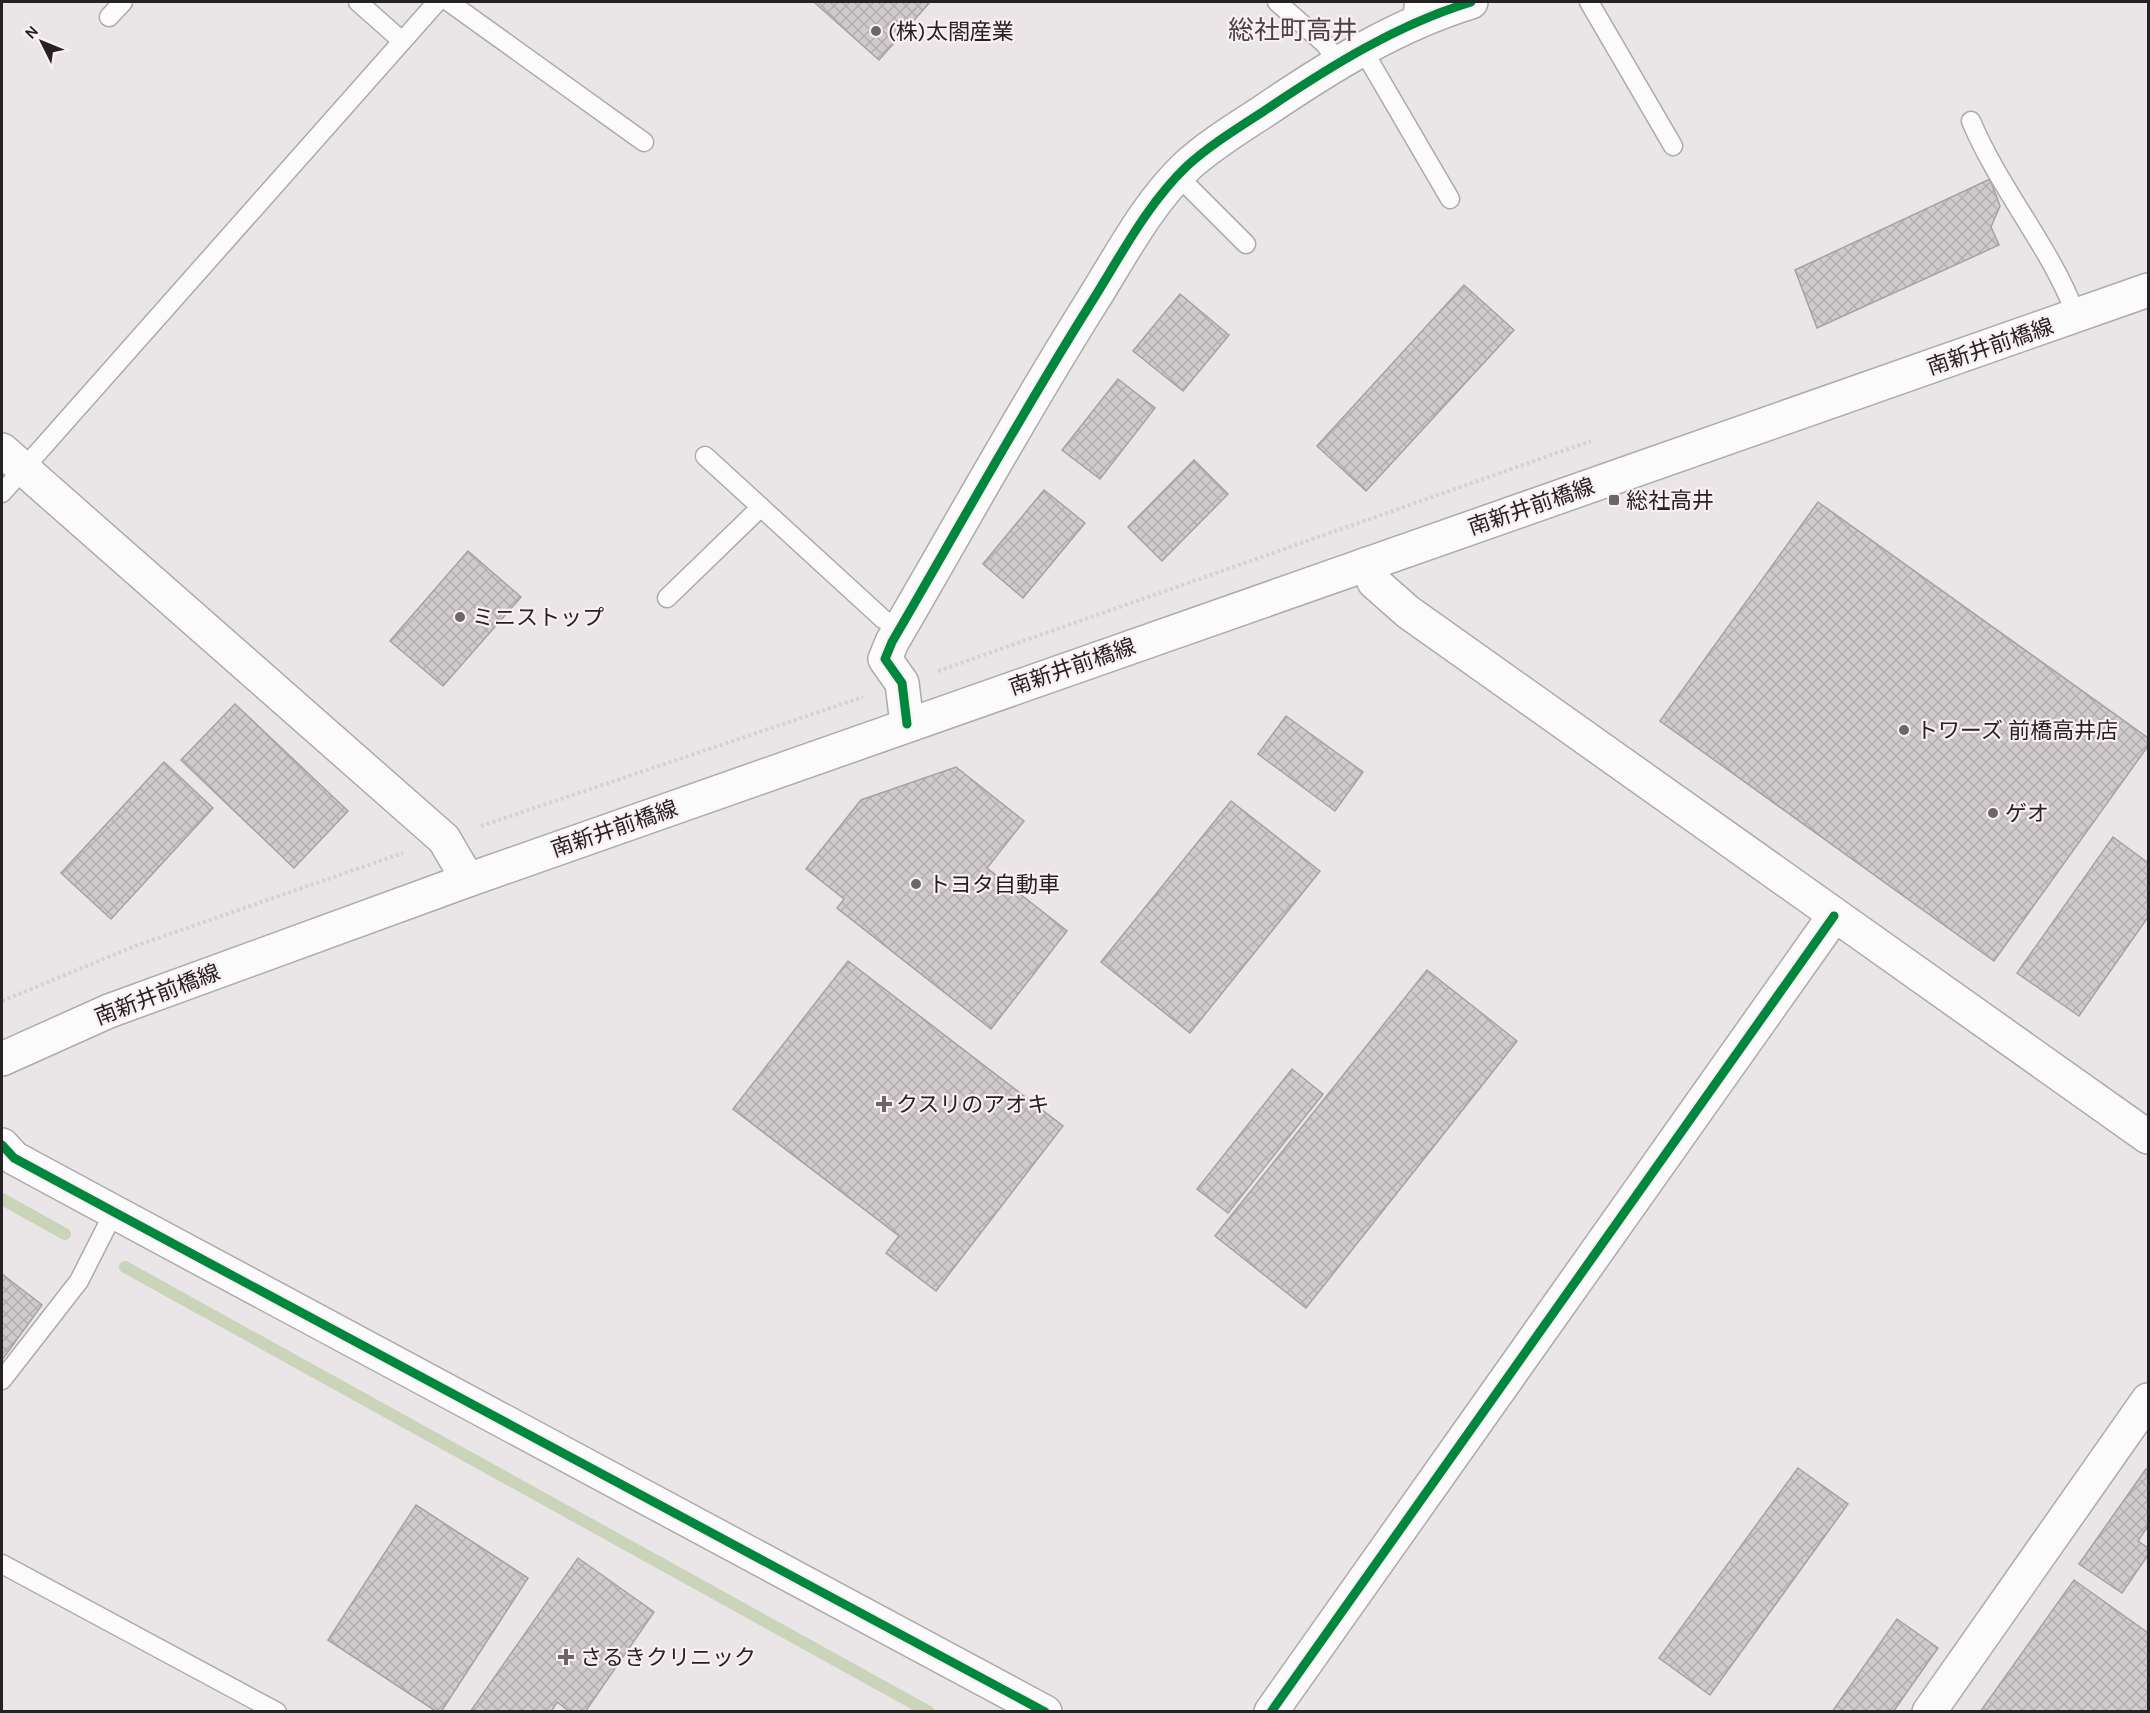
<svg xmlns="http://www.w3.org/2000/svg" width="2150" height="1713" viewBox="0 0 2150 1713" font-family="Karla,'Noto Sans JP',sans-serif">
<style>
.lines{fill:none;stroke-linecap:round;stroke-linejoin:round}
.stream{stroke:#c9d4b9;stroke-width:12}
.building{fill:url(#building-cross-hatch);stroke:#a6a1a3;stroke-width:1.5}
.service-casing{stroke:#aeaaac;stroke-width:21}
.minor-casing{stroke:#aeaaac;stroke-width:36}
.tertiary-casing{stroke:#aeaaac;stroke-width:36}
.secondary-casing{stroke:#aeaaac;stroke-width:36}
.path{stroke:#d4d2d3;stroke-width:4;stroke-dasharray:3 3;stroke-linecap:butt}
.service{stroke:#fcfbfb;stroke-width:18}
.minor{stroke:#fcfbfb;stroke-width:33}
.tertiary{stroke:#fcfbfb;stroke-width:33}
.secondary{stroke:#fcfbfb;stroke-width:33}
.cycleway-casing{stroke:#faeff3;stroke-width:13}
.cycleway{stroke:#00873e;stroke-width:9}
.poi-dot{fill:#6b6668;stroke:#faeff3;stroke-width:2}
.labels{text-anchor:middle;stroke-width:4.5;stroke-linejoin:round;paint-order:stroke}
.poi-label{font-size:22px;fill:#262223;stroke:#faeff3;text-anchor:start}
.street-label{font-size:22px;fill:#262223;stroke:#faeff3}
.quarter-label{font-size:26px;fill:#4a4145;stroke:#faeff3}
</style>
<defs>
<pattern id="building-cross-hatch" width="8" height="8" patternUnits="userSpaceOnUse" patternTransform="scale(1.5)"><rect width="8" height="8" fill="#cfcbcd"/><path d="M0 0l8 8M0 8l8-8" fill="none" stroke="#b2aeb0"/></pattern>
</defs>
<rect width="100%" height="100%" fill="#eae5e7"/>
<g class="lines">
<g class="stream">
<path d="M2 1199 65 1234"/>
<path d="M125 1267 929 1712"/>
</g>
</g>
<g class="building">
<path d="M814 2H930L879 60Z"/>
<path d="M1990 179 2000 206 1991 227 1999 245 1817 328 1795 270Z"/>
<path d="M1464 285 1514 330 1366 491 1317 446Z"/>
<path d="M1180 294 1229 335 1183 391 1133 351Z"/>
<path d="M1118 379 1155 408 1100 479 1062 450Z"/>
<path d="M1194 460 1228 494 1162 561 1128 527Z"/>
<path d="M1044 490 1085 523 1023 598 983 564Z"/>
<path d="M1818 502 2148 738V746L1994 961 1660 721Z"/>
<path d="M468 551 521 597 443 686 390 641Z"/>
<path d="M235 704 348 811 294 868 181 760Z"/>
<path d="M1286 716 1363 772 1335 811 1258 754Z"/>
<path d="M164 762 213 808 111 919 61 873Z"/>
<path d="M956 767 1024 821 987 868 1067 931 991 1029 837 908 844 899 806 869 861 800Z"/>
<path d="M1231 801 1320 871 1190 1033 1101 962Z"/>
<path d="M2113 837 2148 863V917L2079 1016 2017 973Z"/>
<path d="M848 961 1063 1126 936 1291 886 1253 899 1236 733 1109Z"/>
<path d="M1427 970 1517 1041 1306 1308 1215 1236Z"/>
<path d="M1292 1069 1323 1094 1228 1213 1197 1189Z"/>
<path d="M2 1274 42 1305 2 1360Z"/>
<path d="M1798 1468 1848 1504 1710 1695 1659 1658Z"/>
<path d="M2146 1469 2148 1471V1526L2138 1541 2148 1548V1555L2122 1593 2079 1564Z"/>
<path d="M416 1505 528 1578 441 1712H437L328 1640Z"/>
<path d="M578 1558 654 1612 585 1712H570L557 1702 551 1712H470Z"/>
<path d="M2074 1580 2148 1633V1712H1980Z"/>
<path d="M1897 1619 1938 1648 1893 1712H1832Z"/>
</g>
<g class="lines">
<g class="service-casing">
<g id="service">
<path d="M358 2 402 41"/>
<path d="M449 2 644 142"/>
<path d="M1277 2 1325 44 1339 64"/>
<path d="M1589 2 1673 146"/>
<path d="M109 17 123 2"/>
<path d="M1412 24 1414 2"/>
<path d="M1363 50 1450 199"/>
<path d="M1971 121C2000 190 2050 246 2076 315"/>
<path d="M1178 176 1246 244"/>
<path d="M705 456 883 619 900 629"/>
<path d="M2 493 437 2"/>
<path d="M667 598 761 507"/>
<path d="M2 1380 79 1281 114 1212"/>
<path d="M2 1564 277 1712"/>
</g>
</g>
<g class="minor-casing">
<g id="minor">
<path d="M2 450 444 839 468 880"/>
<path d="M907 724 902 683 885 659 892 642C958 529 1021 414 1091 303 1120 257 1147 204 1187 166 1210 145 1238 128 1264 111 1329 67 1396 25 1471 2"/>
<path d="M2 1145 14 1158 114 1212 1045 1712"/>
<path d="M1271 1712 1834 916"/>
<path d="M1929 1712 2148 1400"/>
</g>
</g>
<g class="tertiary-casing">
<path id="tertiary" d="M1367 564 1374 582 1408 612 2148 1137"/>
</g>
<g class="secondary-casing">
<path id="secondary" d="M2 1059 109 1011 468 880 2148 290"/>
</g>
<g class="path">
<path d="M938 671 1591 441"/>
<path d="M481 826 863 697"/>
<path d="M2 1001 135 946 403 853"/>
</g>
<use href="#service" class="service"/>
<use href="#minor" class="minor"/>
<use href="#tertiary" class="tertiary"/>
<use href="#secondary" class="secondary"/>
<g class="cycleway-casing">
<g id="cycleway">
<path d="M907 724 902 683 885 659 892 642C958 529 1021 414 1091 303 1120 257 1147 204 1187 166 1210 145 1238 128 1264 111 1329 67 1396 25 1471 2"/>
<path d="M2 1145 14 1158 114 1212 1045 1712"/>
<path d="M1271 1712 1834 916"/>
</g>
</g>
<use href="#cycleway" class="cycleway"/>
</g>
<g class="poi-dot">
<circle cx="876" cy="31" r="6"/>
<rect x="1608" y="494" width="12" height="12" rx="3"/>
<circle cx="460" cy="617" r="6"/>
<circle cx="1904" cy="730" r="6"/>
<circle cx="1993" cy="813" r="6"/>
<circle cx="916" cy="884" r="6"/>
<path d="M881 1095h6v6h6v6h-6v6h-6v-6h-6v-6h6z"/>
<path d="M563 1648h6v6h6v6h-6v6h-6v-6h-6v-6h6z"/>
</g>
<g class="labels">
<g class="poi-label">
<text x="888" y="39">(株)太閤産業</text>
<text x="1626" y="508">総社高井</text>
<text x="472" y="625">ミニストップ</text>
<text x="1916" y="738">トワーズ 前橋高井店</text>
<text x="2005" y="821">ゲオ</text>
<text x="928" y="892">トヨタ自動車</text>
<text x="896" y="1112">クスリのアオキ</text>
<text x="580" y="1665">さるきクリニック</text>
</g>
<g class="street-label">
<text transform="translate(1990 346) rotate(-19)" y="8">南新井前橋線</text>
<text transform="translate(1531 506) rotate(-19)" y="8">南新井前橋線</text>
<text transform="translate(1072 666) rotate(-19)" y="8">南新井前橋線</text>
<text transform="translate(614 828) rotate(-19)" y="8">南新井前橋線</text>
<text transform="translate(157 994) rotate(-21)" y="8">南新井前橋線</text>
</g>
<g class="quarter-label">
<text x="1293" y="39">総社町高井</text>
</g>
</g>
<rect width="2150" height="1713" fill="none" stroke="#262223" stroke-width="6"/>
<g transform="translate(42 42) rotate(313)" stroke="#faeff3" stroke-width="4.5" paint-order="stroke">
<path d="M0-4.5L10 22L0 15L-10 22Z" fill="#262223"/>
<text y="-9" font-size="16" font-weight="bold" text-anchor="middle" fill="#262223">N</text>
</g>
</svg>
